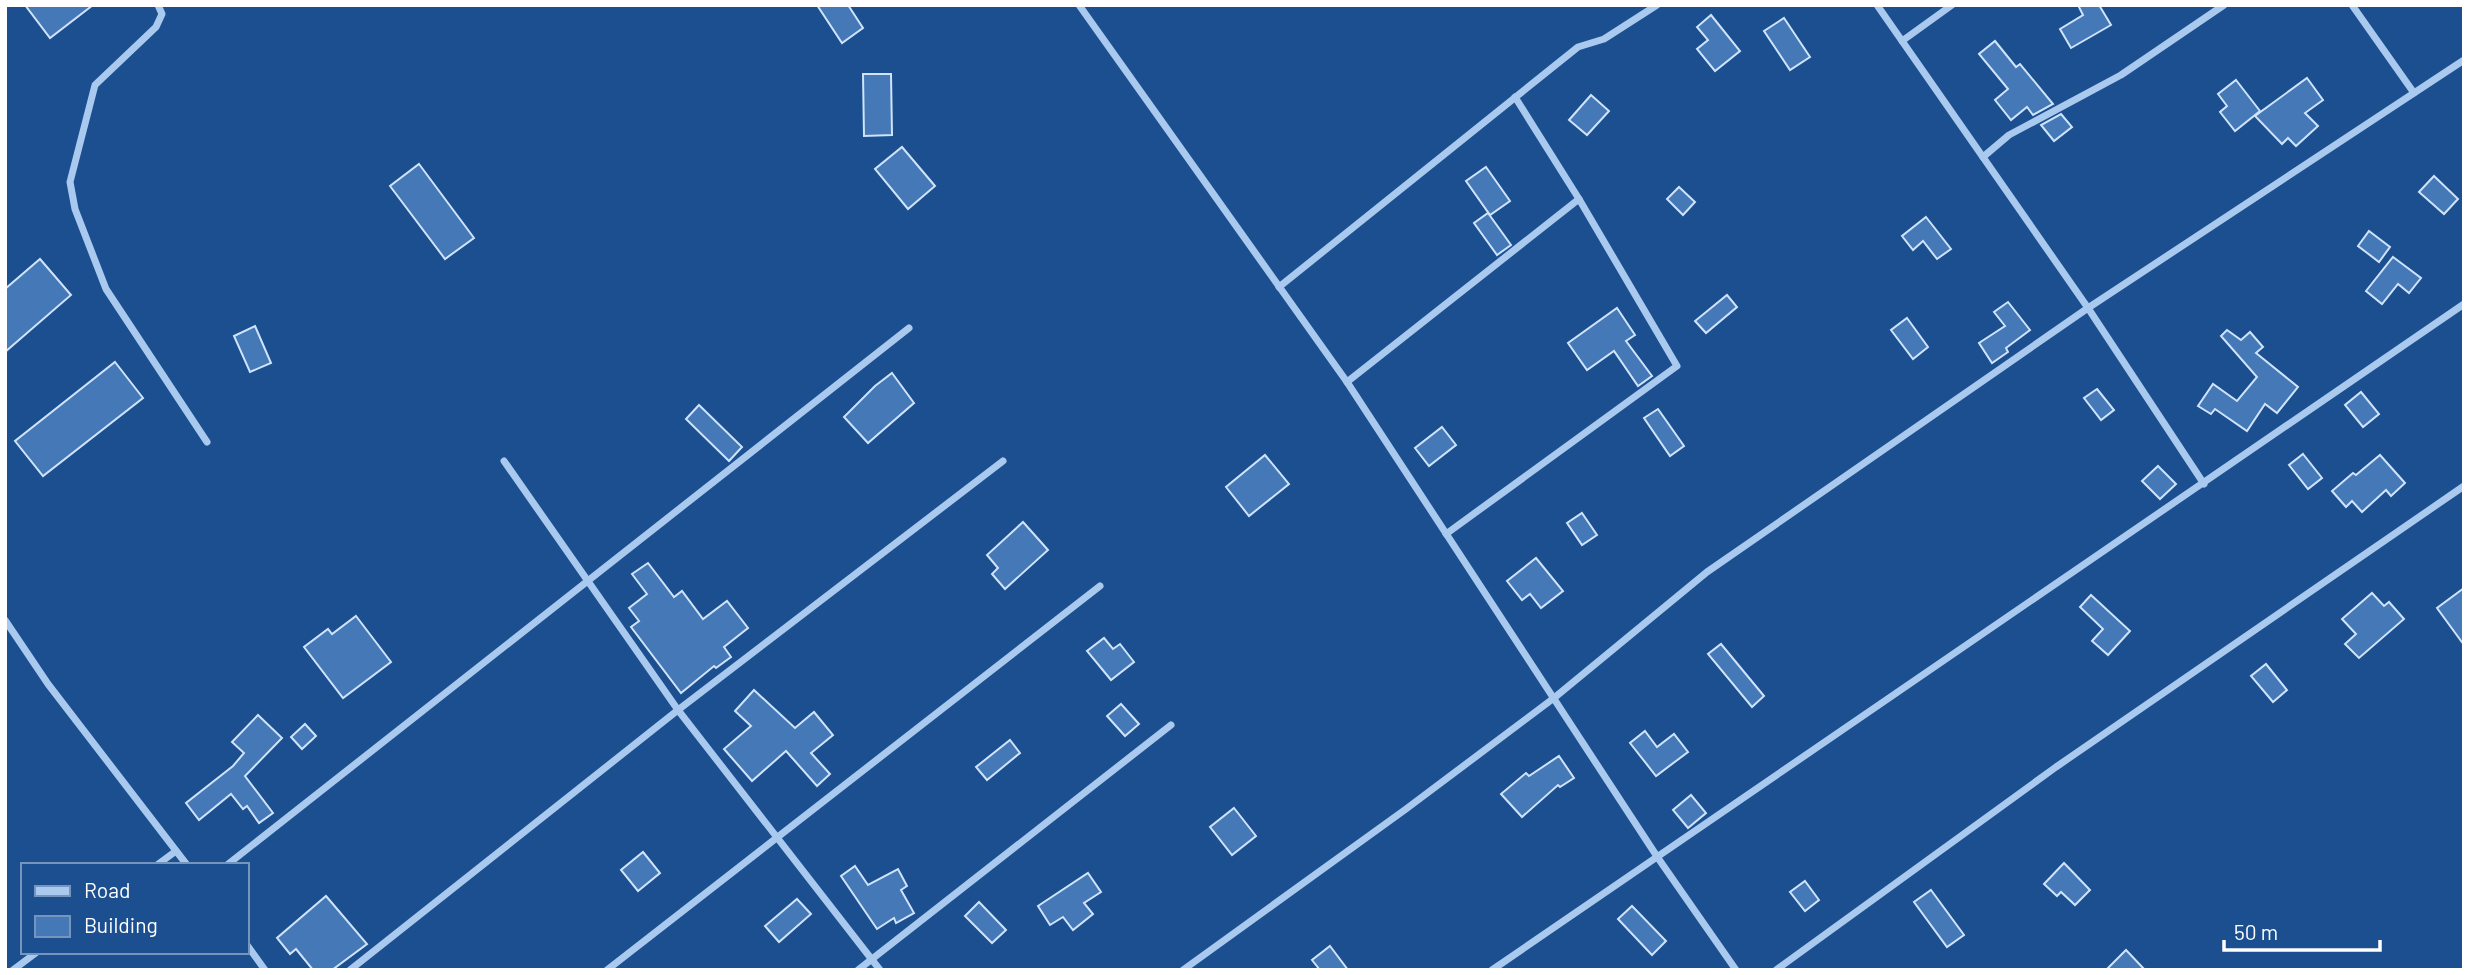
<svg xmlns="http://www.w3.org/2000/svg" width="2469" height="975" viewBox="0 0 2469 975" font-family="Barlow,sans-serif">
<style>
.building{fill:#4478b7;stroke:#cfe3fa;stroke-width:2}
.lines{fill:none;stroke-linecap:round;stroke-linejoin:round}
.minor{stroke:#a9c9ee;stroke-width:7}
</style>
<rect width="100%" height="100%" fill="#1b4f8f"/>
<g class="building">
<path d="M25 5H93L50 38Z"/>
<path d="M817 5H848L863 28 842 43Z"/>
<path d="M2078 5H2099L2111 25 2071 48 2060 29 2083 15Z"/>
<path d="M1711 15 1740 51 1715 71 1697 49 1708 40 1697 27Z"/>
<path d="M1784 18 1810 57 1790 70 1764 31Z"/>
<path d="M1995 41 2016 67 2020 64 2053 104 2033 115 2027 107 2011 120 1995 100 2008 89 1979 54Z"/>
<path d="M863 74H891L892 135 864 136Z"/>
<path d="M2307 78 2323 100 2305 113 2318 126 2296 146 2288 138 2282 144 2255 116Z"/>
<path d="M2236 80 2260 111 2235 131 2220 112 2227 106 2218 94Z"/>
<path d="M1591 95 1609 111 1587 135 1569 120Z"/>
<path d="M2061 114 2072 127 2054 141 2041 125Z"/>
<path d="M902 147 935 186 908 209 875 169Z"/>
<path d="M419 164 474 238 445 259 390 186Z"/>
<path d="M1486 167 1510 201 1490 215 1466 181Z"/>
<path d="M2434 176 2458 199 2444 214 2419 192Z"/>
<path d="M1679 187 1695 202 1683 215 1667 199Z"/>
<path d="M1488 213 1511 245 1497 255 1474 223Z"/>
<path d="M1926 217 1951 249 1937 259 1923 241 1913 250 1902 236Z"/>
<path d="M2369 231 2390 247 2379 262 2358 246Z"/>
<path d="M2393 257 2421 278 2409 293 2398 284 2382 304 2366 291Z"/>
<path d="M40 259 71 295 5 352V289Z"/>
<path d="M1727 295 1737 307 1706 333 1695 321Z"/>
<path d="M2008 302 2030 330 2006 348 2008 352 1992 363 1979 343 2005 326 1994 312Z"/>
<path d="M1617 308 1635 335 1626 341 1652 376 1638 386 1614 351 1587 370 1568 343Z"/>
<path d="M1907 318 1928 347 1913 359 1891 330Z"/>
<path d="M255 326 271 363 250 372 234 336Z"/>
<path d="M2227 330 2241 340 2250 332 2263 347 2256 353 2298 387 2277 413 2265 404 2247 431 2215 409 2211 414 2198 406 2213 384 2237 401 2257 377 2221 336Z"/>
<path d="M115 362 143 398 43 476 15 441Z"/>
<path d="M892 373 914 403 868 443 844 417 875 386Z"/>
<path d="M2097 389 2114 410 2101 420 2084 398Z"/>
<path d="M2361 392 2379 414 2363 427 2345 405Z"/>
<path d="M699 405 742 447 729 461 686 419Z"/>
<path d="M1658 409 1684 446 1670 456 1644 418Z"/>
<path d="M1442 427 1456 445 1429 466 1415 448Z"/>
<path d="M2303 454 2322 478 2308 489 2289 465Z"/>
<path d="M1265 455 1289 484 1249 516 1226 487Z"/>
<path d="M2380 455 2405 483 2391 496 2386 490 2362 512 2352 501 2346 507 2332 491 2353 473 2356 475Z"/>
<path d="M2158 466 2176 484 2160 499 2142 481Z"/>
<path d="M1582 513 1597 535 1582 545 1567 523Z"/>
<path d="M1023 522 1048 550 1005 589 992 574 998 568 987 555Z"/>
<path d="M1536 558 1563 591 1541 608 1530 594 1522 600 1507 581Z"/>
<path d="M648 563 674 597 682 591 703 619 727 601 748 628 724 647 731 657 716 668 714 666 681 693 631 627 639 621 629 608 647 594 632 574Z"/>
<path d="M2464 588V645L2437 608Z"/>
<path d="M2372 593 2384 606 2389 602 2404 619 2359 658 2345 644 2356 634 2342 619Z"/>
<path d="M2091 595 2130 631 2108 655 2092 641 2103 629 2080 607Z"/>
<path d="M356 616 391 662 343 698 304 647 328 629 332 634Z"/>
<path d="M1104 638 1113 649 1120 644 1134 662 1111 680 1087 651Z"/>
<path d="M1721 644 1764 696 1752 707 1708 654Z"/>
<path d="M2266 664 2287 690 2273 702 2251 676Z"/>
<path d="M754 690 795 728 814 712 833 735 811 753 830 774 817 786 786 751 752 781 724 749 751 726 735 711Z"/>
<path d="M1121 704 1139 724 1125 736 1107 716Z"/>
<path d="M258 715 282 738 245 776 273 813 259 823 247 806 243 809 231 794 199 820 186 803 233 766 244 753 232 742Z"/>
<path d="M305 724 316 736 302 749 291 737Z"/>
<path d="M1645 731 1657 747 1674 734 1688 752 1656 776 1630 743Z"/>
<path d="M1010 740 1020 753 987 780 976 767Z"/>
<path d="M1559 756 1574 778 1560 787 1558 785 1522 817 1501 794 1526 773 1529 776Z"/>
<path d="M1691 795 1706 813 1688 828 1673 810Z"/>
<path d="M1234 808 1256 836 1232 855 1210 827Z"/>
<path d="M643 852 660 873 638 891 621 870Z"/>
<path d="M2064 863 2090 890 2075 905 2061 892 2057 896 2044 884Z"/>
<path d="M855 866 868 885 898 869 907 886 901 890 914 913 896 923 894 918 877 929 841 876Z"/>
<path d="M1088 873 1101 892 1084 903 1093 914 1073 930 1063 917 1050 925 1038 906Z"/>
<path d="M1805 881 1819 900 1805 911 1790 892Z"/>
<path d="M1931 890 1964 935 1947 947 1914 902Z"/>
<path d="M326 896 367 944 332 970H313L296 949 290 954 277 938Z"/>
<path d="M797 899 811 914 779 942 765 926Z"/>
<path d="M979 902 1006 930 992 943 965 916Z"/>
<path d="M1632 906 1666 941 1652 955 1618 919Z"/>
<path d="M1330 946 1348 970H1320L1312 960Z"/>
<path d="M2126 950 2145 970H2106Z"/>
</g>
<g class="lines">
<g class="minor">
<path d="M158 5 162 14 156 27 95 85 70 182 75 209 106 289 207 442"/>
<path d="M1079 5 1347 382 1658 858 1736 970"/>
<path d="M1877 5 2088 308 2204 484"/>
<path d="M2352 5 2414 93"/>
<path d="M1902 41 1952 5"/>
<path d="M1983 157 2009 135 2121 75 2224 5"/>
<path d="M1279 287 1578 47 1604 39 1657 5"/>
<path d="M1347 382 1579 199"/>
<path d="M504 461 678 710 880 970"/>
<path d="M1446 534 1677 366 1579 199 1515 97"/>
<path d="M5 620 48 684 187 865"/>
<path d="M157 865 176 851"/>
<path d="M227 865 909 328"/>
<path d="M247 945 265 970"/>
<path d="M13 970 37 952"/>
<path d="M350 970 678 710 1003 461"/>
<path d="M607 970 1100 586"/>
<path d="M858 970 1171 725"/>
<path d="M1183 970 1406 809 1554 698 1707 572 2088 308 2464 60"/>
<path d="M1492 970 2464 304"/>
<path d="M1776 970 2056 767 2464 486"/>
</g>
</g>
<rect width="2469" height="975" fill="none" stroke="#ffffff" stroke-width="14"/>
<rect x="21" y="863" width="228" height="91" fill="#1b4f8f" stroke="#7695bc" stroke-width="2"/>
<rect x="35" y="886" width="35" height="10" fill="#a9c9ee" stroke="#7695bc" stroke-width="2"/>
<text x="84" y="898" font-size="21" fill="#ffffff">Road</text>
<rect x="35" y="916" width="35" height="21" fill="#4478b7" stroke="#7695bc" stroke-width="2"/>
<text x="84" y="933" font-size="21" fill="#ffffff">Building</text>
<path d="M2224 940v10h156v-10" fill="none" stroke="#ffffff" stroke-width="3.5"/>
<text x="2234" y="940" font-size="21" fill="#ffffff" stroke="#1b4f8f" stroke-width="5" paint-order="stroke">50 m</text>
</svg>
